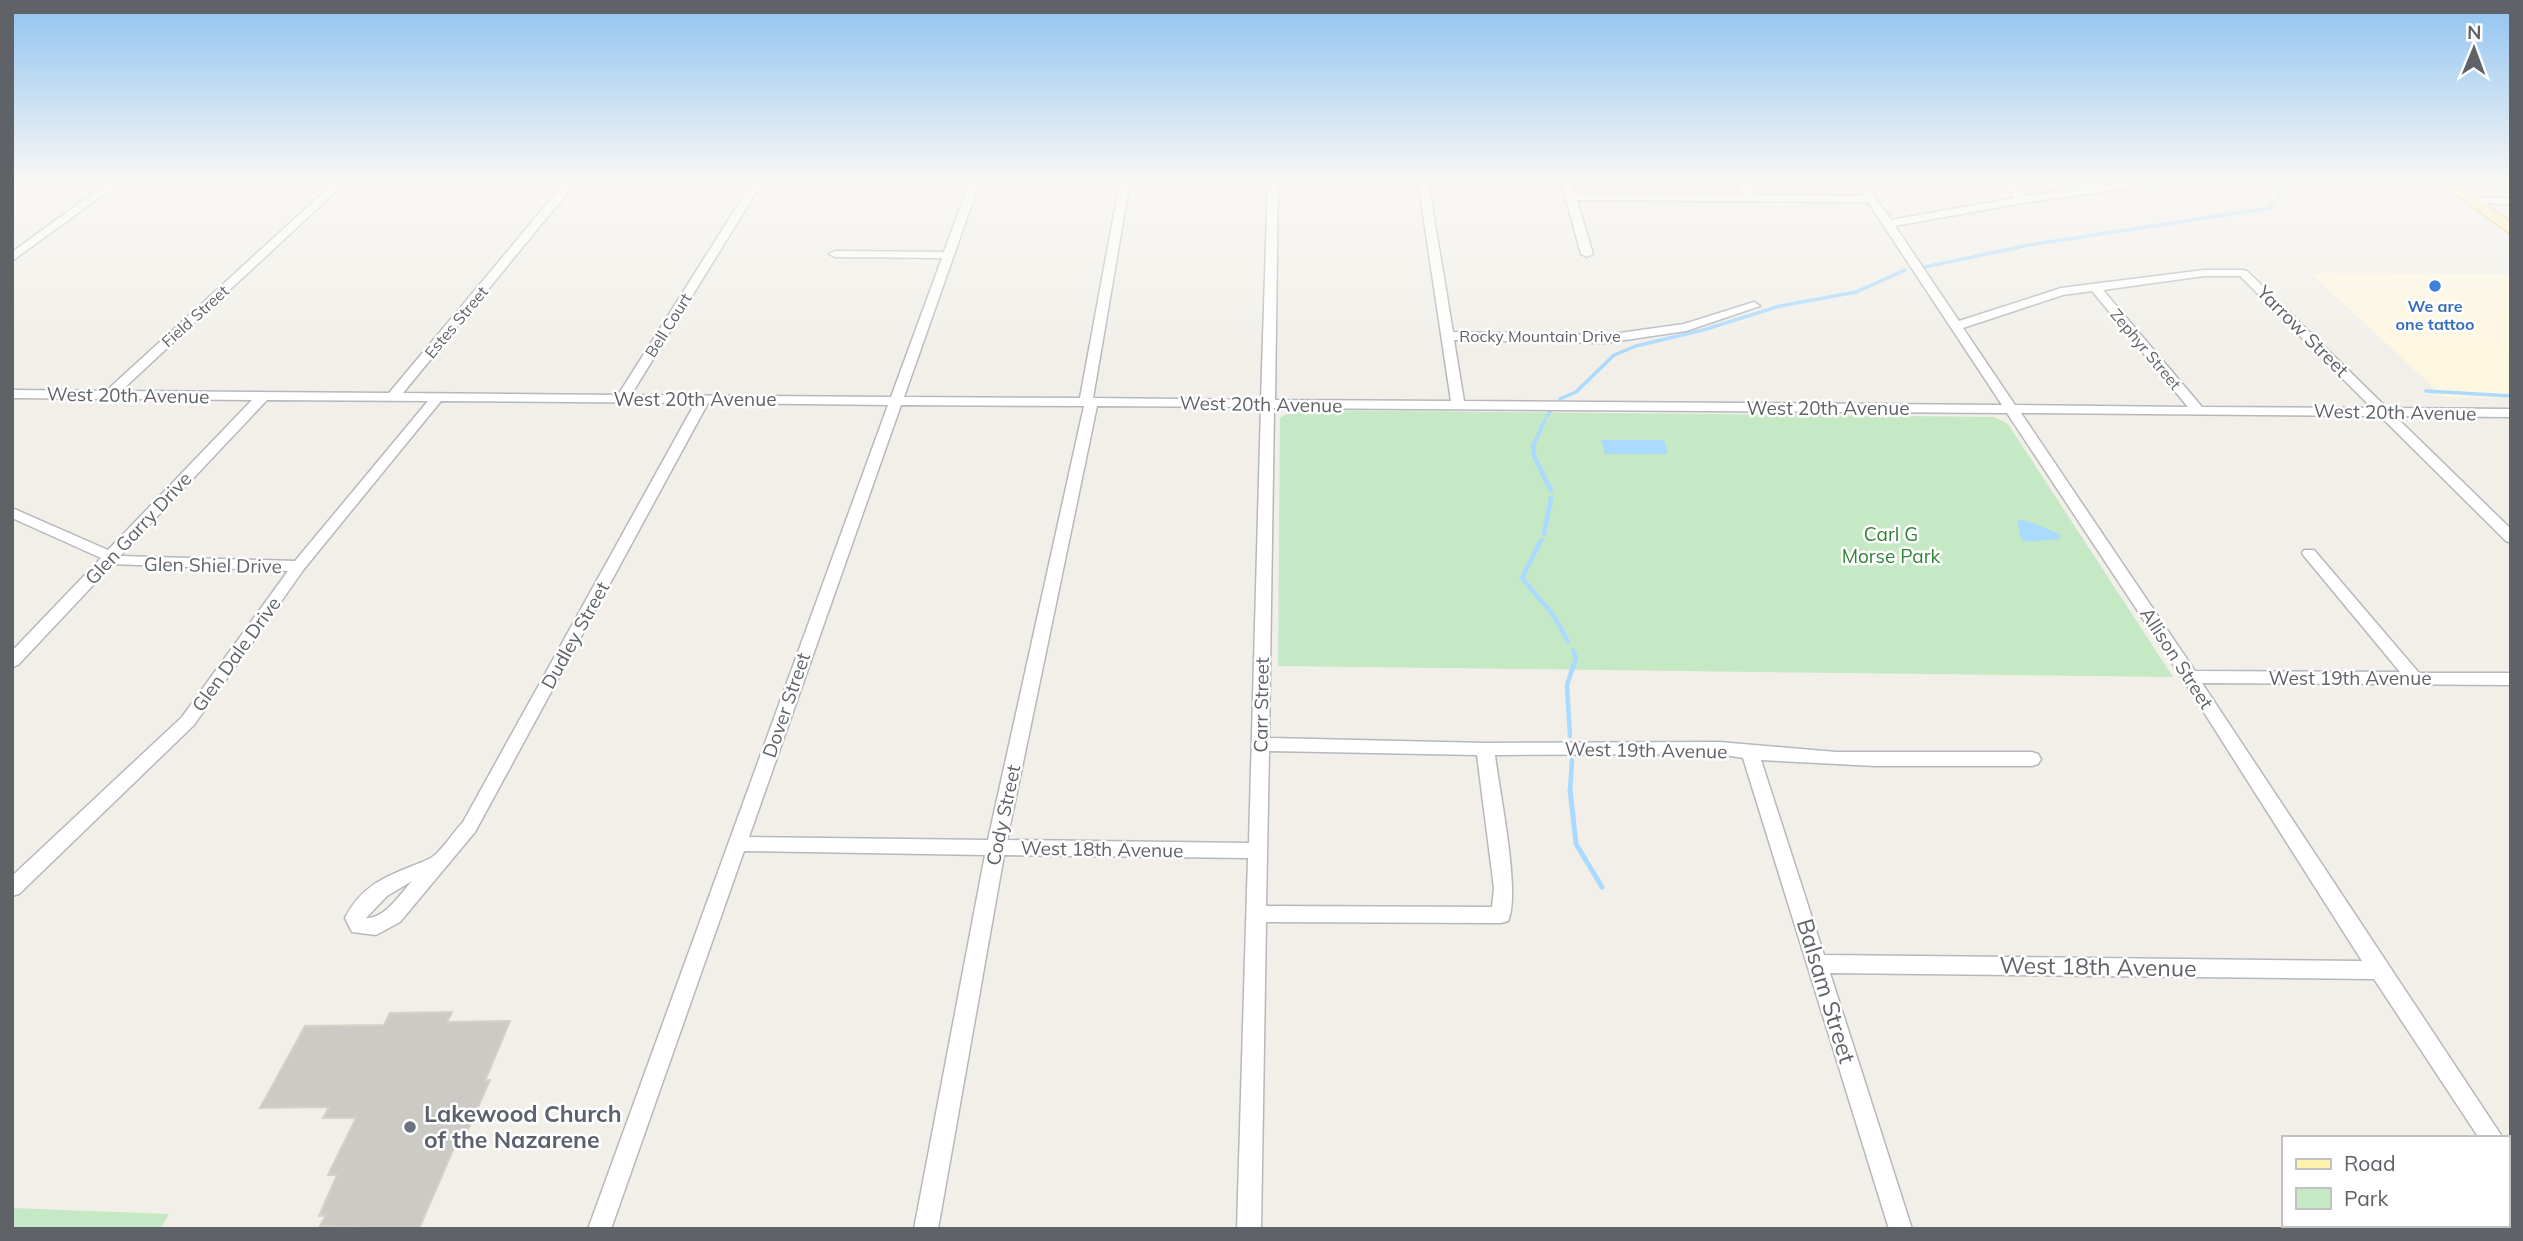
<svg xmlns="http://www.w3.org/2000/svg" width="2523" height="1241" viewBox="0 0 2523 1241" font-family="Mulish,sans-serif">
<style>
.commercial{fill:#fef7e0}
.green{fill:#c5e8c5}
.water{fill:#aadaff}
.lines{fill:none;stroke-linecap:round;stroke-linejoin:round}
.stream-far2{stroke:#aadaff;stroke-width:3.5}
.stream-far1{stroke:#aadaff;stroke-width:4.5}
.stream{stroke:#aadaff;stroke-width:5}
.building{fill:#cccac5;stroke:#d6d1c6;stroke-width:2}
.minor-casing{stroke:#b5b8bc;stroke-width:3}
.major-casing{stroke:#f2c960;stroke-width:4}
.minor{fill:#fff;fill-rule:evenodd}
.major{fill:#fff2af;fill-rule:evenodd}
.shop-dot{fill:#3f7fe0;stroke:#fff;stroke-width:2.5}
.worship-dot{fill:#6b7280;stroke:#fff;stroke-width:2.5}
.labels{text-anchor:middle;stroke-width:5;stroke-linejoin:round;paint-order:stroke}
.far-shop-label{font-size:16px;font-weight:bold;fill:#366cbe;stroke:#fff}
.far-street-label{font-size:16px;fill:#5f6368;stroke:#fff}
.street-label{font-size:19px;fill:#5f6368;stroke:#fff}
.park-label{font-size:19px;fill:#348238;stroke:#fff}
.near-street-label{font-size:23px;fill:#5f6368;stroke:#fff}
.near-worship-label{font-size:23px;font-weight:bold;fill:#5b616d;stroke:#fff;text-anchor:start}
</style>
<rect width="100%" height="100%" fill="#f1efe8"/>
<path class="commercial" d="M2310 273 2511 274V398L2444 397Z"/>
<g class="green">
<path d="M1292 410 1994 417 2008 424 2173 677 1278 666 1280 418Z"/>
<path d="M12 1208 169 1214 160 1229H12Z"/>
</g>
<g class="water">
<path d="M1601 440H1664L1668 454H1605Z"/>
<path d="M2024 520 2060 534V539L2027 542 2021 539 2017 521Z"/>
</g>
<g class="lines">
<g class="stream-far2">
<path d="M1925 267 2029 245 2270 208 2280 194 2284 181"/>
<path d="M2426 391 2511 396"/>
<path d="M1560 399 1576 392 1614 355 1636 346 1703 330 1780 306 1856 292 1905 270"/>
<path d="M1547 416 1550 412"/>
<path d="M1533 446 1545 420"/>
</g>
<g class="stream-far1">
<path d="M1533 444 1534 456 1551 491"/>
<path d="M1544 534 1551 498"/>
<path d="M1541 540 1522 578 1554 616 1568 642"/>
<path d="M1570 736 1567 685 1576 658 1573 650"/>
<path d="M1570 791 1572 760"/>
</g>
<path class="stream" d="M1570 789 1576 844 1602 887"/>
</g>
<path class="building" d="M452 1012 447 1022 510 1021 485 1081 490 1080 465 1137 459 1136 419 1229 320 1226 326 1215 319 1216 337 1175H328L356 1118H323L329 1107 260 1108 305 1026 384 1025 390 1013Z"/>
<g class="lines">
<g class="minor-casing">
<g id="minor">
<path d="M110 181H122L12 261V252Z"/>
<path d="M336 181H347L121 391 389 393 566 181H577L403 393 618 395 753 181H763L631 395 891 397 942 258 835 257 829 254 835 251 944 252 970 181H980L904 397 1080 398 1120 181H1130L1093 398 1261 400 1268 181H1278L1275 400 1451 401 1418 181H1428L1453 332 1605 335 1684 324 1754 302 1760 306 1686 331 1605 343 1454 340 1464 401 2002 405 1868 202 1577 200 1593 254 1587 257 1581 254 1561 181H1571L1575 194 1742 195 1736 181H1746L1753 195 1864 196 1854 181H1864L1891 220 2015 198 2002 181H2013L2025 196 2135 181H2164L2159 184 2022 203 1895 226 1959 321 2061 288 2204 270H2243L2247 271 2387 408 2511 409V417L2395 416 2511 529V543L2506 541 2380 416 2021 413 2195 671 2400 672 2304 556 2302 553 2304 550H2314L2419 673H2511V685L2202 683 2503 1138H2479L2374 979 1830 973 1912 1229H1889L1743 758 1719 754 1495 755C1499 790 1521 893 1508 921L1501 923 1266 922 1261 1229H1237L1248 858 1004 855 938 1229H914L985 855 744 851 611 1229H588L888 405 708 403 475 832 400 922 376 935 352 932 345 918C364 880 395 874 429 859 441 853 453 832 463 822L695 403 441 401 304 569 194 725 19 894 12 896V876L182 717 288 571 113 564 18 665 12 667V651L101 558 12 518V508L108 550 252 400 12 398V390L106 391ZM2204 276H2240L2372 408 2202 407 2103 290ZM2092 291 2188 407 2015 405 1963 328 2063 295ZM267 400 428 401 295 561 120 556ZM901 405 1084 406 988 840 749 837ZM1097 406 1261 407 1249 843 1007 840ZM1274 408 2007 413 2184 681 2362 961 1824 955 1761 760 1875 766H2032L2038 764 2041 759 2038 754 2032 752H1836L1719 742 1485 743 1269 738ZM1269 751 1477 755 1494 888 1492 907 1266 906ZM412 881C400 894 385 919 366 918L387 896Z"/>
<path d="M2471 198H2511V204L2467 203 2466 201Z"/>
<path d="M2507 1150 2511 1152V1177L2507 1175Z"/>
</g>
</g>
<g class="major-casing">
<path id="major" d="M2439 181H2453L2511 223V234Z"/>
</g>
<use href="#minor" class="minor"/>
<use href="#major" class="major"/>
</g>
<linearGradient id="sky" x2="0" y2="1"><stop stop-color="#8fc3f1"/><stop offset="0.51" stop-color="#f9f8f5"/><stop offset="1" stop-color="#f9f8f5" stop-opacity="0"/></linearGradient>
<rect width="2523" height="355" fill="url(#sky)"/>
<circle class="shop-dot" cx="2435" cy="286" r="7"/>
<circle class="worship-dot" cx="410" cy="1127" r="7"/>
<g class="labels">
<g class="far-shop-label">
<text x="2435" y="312">We are<tspan x="2435" dy="18">one tattoo</tspan></text>
</g>
<g class="far-street-label">
<text transform="translate(195 316) rotate(-42)" y="6">Field Street</text>
<text transform="translate(456 322) rotate(-50)" y="6">Estes Street</text>
<text transform="translate(668 325) rotate(-58)" y="6">Bell Court</text>
<text x="1540" y="342">Rocky Mountain Drive</text>
<text transform="translate(2146 349) rotate(50)" y="6">Zephyr Street</text>
</g>
<g class="street-label">
<text transform="translate(2303 331) rotate(45)" y="7">Yarrow Street</text>
<text transform="translate(128 395) rotate(1)" y="7">West 20th Avenue</text>
<text x="695" y="406">West 20th Avenue</text>
<text transform="translate(1261 404) rotate(1)" y="7">West 20th Avenue</text>
<text x="1828" y="415">West 20th Avenue</text>
<text transform="translate(2395 412) rotate(1)" y="7">West 20th Avenue</text>
<text transform="translate(138 528) rotate(-47)" y="7">Glen Garry Drive</text>
<text transform="translate(213 565) rotate(1)" y="7">Glen Shiel Drive</text>
<text transform="translate(575 635) rotate(-61)" y="7">Dudley Street</text>
<text transform="translate(236 654) rotate(-54)" y="7">Glen Dale Drive</text>
<text transform="translate(2177 658) rotate(57)" y="7">Allison Street</text>
<text x="2350" y="685">West 19th Avenue</text>
<text transform="translate(786 705) rotate(-71)" y="7">Dover Street</text>
<text transform="translate(1261 705) rotate(-89)" y="7">Carr Street</text>
<text transform="translate(1646 750) rotate(1)" y="7">West 19th Avenue</text>
<text transform="translate(1003 815) rotate(-78)" y="7">Cody Street</text>
<text transform="translate(1102 849) rotate(1)" y="7">West 18th Avenue</text>
</g>
<g class="park-label">
<text x="1891" y="541">Carl G<tspan x="1891" dy="22">Morse Park</tspan></text>
</g>
<g class="near-street-label">
<text transform="translate(2098 967) rotate(1)" y="8">West 18th Avenue</text>
<text transform="translate(1826 991) rotate(73)" y="8">Balsam Street</text>
</g>
<g class="near-worship-label">
<text x="424" y="1122">Lakewood Church<tspan x="424" dy="26">of the Nazarene</tspan></text>
</g>
</g>
<rect width="2523" height="1241" fill="none" stroke="#5f6368" stroke-width="28"/>
<rect x="2282" y="1136" width="228" height="91" fill="#ffffff" stroke="#bfc1c3" stroke-width="2"/>
<rect x="2296" y="1159" width="35" height="10" fill="#fff2af" stroke="#bfc1c3" stroke-width="2"/>
<text x="2344" y="1171" font-size="21" fill="#5f6368">Road</text>
<rect x="2296" y="1188" width="35" height="21" fill="#c5e8c5" stroke="#bfc1c3" stroke-width="2"/>
<text x="2344" y="1206" font-size="21" fill="#5f6368">Park</text>
<g transform="translate(2474 49) rotate(1)" stroke="#ffffff" stroke-width="5" paint-order="stroke">
<path d="M0-5L12 26L0 18L-12 26Z" fill="#5f6368"/>
<text y="-10" font-size="19" font-weight="bold" text-anchor="middle" fill="#5f6368">N</text>
</g>
</svg>
